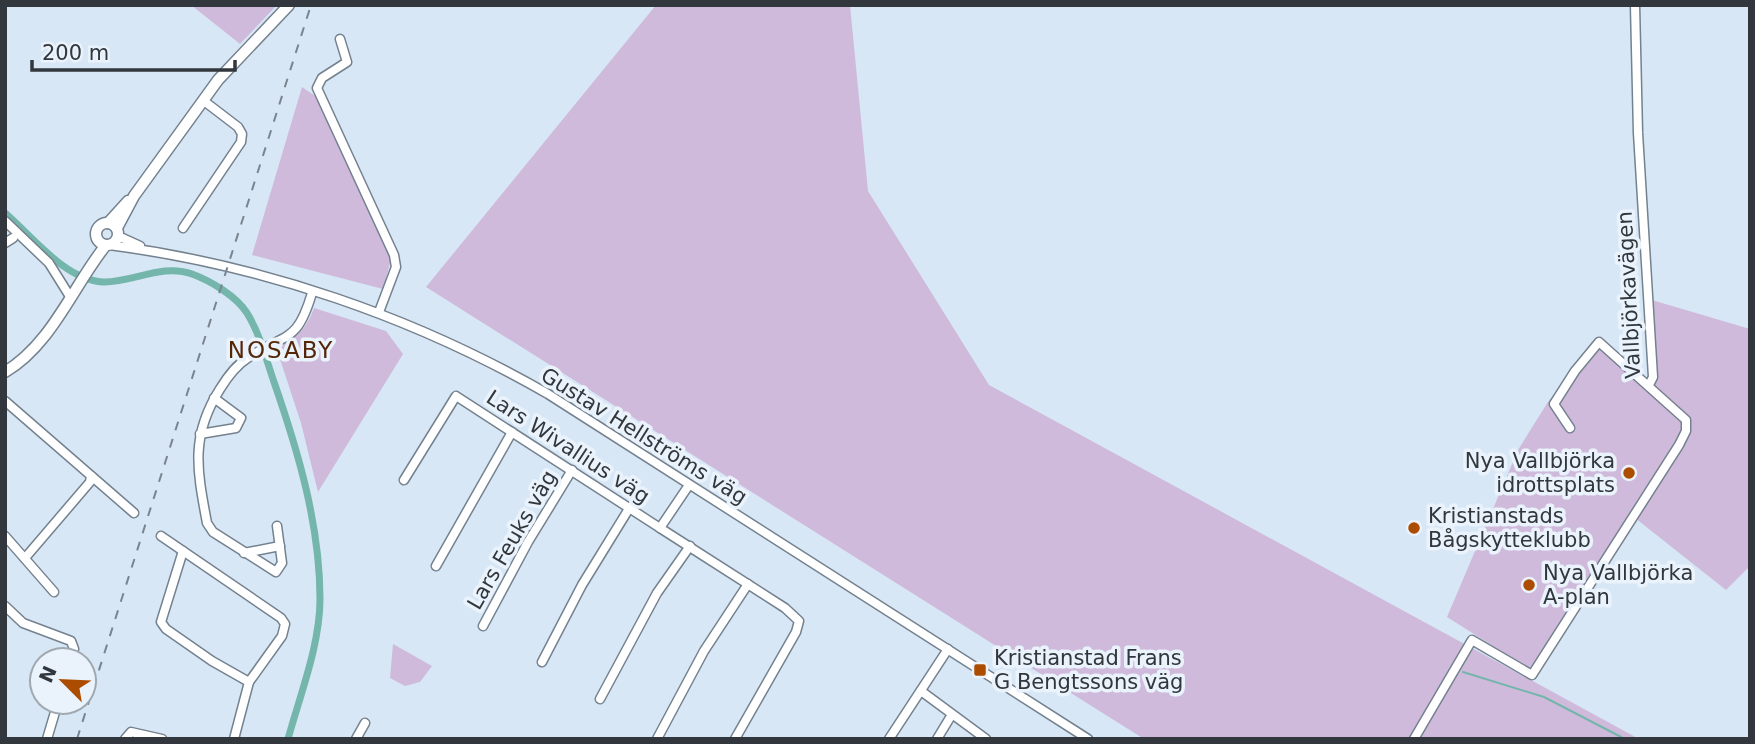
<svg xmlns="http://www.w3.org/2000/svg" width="1755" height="744" viewBox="0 0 1755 744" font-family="'DejaVu Sans',sans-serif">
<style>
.green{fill:#cfbadc}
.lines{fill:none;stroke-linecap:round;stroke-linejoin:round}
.stream{stroke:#74b6ab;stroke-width:2}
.canal{stroke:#74b6ab;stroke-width:7}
.minor-casing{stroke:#74818e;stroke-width:11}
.major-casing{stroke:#74818e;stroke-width:13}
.minor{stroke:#fff;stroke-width:8}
.major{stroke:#fff;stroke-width:10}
.rail{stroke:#7a848e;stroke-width:2;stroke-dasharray:9 9;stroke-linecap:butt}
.poi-dot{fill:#ac4c00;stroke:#eaf3fc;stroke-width:2.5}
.labels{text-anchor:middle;stroke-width:7;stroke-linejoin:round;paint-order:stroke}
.street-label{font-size:21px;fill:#31373d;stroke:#eaf3fc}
.poi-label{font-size:21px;fill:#31373d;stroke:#eaf3fc;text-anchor:start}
.neighbourhood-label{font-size:23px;letter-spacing:2px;fill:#552709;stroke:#eaf3fc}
</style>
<rect width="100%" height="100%" fill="#d8e7f6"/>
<g class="green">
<path d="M191 5H277L240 44Z"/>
<path d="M656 5H850L868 191 989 385 1639 739H1144L426 287Z"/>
<path d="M302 87 318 98 392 256 383 289 252 255Z"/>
<path d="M1652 300 1750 329V566L1726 590 1630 514 1531 670 1447 617 1518 450 1546 405 1592 342 1649 391 1655 382Z"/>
<path d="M314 308 386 331 403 354 318 492 301 423 276 347C297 339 306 329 314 308Z"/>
<path d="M393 644 432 666 420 682 405 686 390 678Z"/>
</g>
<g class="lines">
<path class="stream" d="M1463 672 1544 697 1625 739"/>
<path class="canal" d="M5 213C32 236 65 280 103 282 132 283 162 263 192 274 211 281 236 296 247 313 260 334 266 359 274 382 298 451 320 525 320 599 320 645 300 695 288 739"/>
<g class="minor-casing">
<g id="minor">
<path d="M1635 5 1638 133 1653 377 1649 385"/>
<path d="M340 39 347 62 322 78 317 88 394 255 396 267 379 312"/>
<path d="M5 221 49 263 69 295"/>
<path d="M183 228 241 142 242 134 238 127 204 101"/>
<path d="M118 236 140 246"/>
<path d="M5 243 13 238"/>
<path d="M109 245C263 265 414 317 548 394L1088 739"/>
<path d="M5 401 134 513"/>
<path d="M200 434 236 428 241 418 214 398"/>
<path d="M404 480 456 396 660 528"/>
<path d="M689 485 660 528 785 608 799 621 796 632 735 739"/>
<path d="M277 526 282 563 276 572 213 532 207 523C197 470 190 436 220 389 228 376 236 365 249 357 288 332 297 343 312 293"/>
<path d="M5 536 54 592"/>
<path d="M161 536 281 618 285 624 282 636 249 682 234 739"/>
<path d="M183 551 161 622 166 629 212 661 249 682"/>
<path d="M244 553 280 546"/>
<path d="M25 558 90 482 91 476"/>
<path d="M436 566 512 432"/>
<path d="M5 606 23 623 71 641 74 649 71 660"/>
<path d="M483 626 528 542 572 470"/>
<path d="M542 662 582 585 630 507"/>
<path d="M921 691 986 739"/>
<path d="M600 699 657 593 690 546"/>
<path d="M47 739 58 702"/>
<path d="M125 739 131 732 162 739"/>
<path d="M356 739 365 723"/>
<path d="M657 739 704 651 748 584"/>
<path d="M889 739 948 649"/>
<path d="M937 739 951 716"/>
<path d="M1414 739 1472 640 1532 675 1679 445 1686 431V420L1599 342 1575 371 1554 404 1570 428"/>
</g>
</g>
<g class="major-casing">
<g id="major">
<circle cx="107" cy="234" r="11"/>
<path d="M108 223 128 201"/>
<path d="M117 228 134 196 218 80 289 5"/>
<path d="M5 372C52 344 73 286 106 245"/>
</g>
</g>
<use href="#minor" class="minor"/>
<use href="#major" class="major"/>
<path class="rail" d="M77 739 311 5"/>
</g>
<g class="poi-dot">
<circle cx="1629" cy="473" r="7"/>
<circle cx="1414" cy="528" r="7"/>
<circle cx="1529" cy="585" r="7"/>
<rect x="973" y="663" width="14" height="14" rx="3.5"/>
</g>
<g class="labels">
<g class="street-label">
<text transform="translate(1629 295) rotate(-93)" y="7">Vallbjörkavägen</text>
<text transform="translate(644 436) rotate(32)" y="7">Gustav Hellströms väg</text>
<text transform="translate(568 447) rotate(33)" y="7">Lars Wivallius väg</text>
<text transform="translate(512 540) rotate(-60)" y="7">Lars Feuks väg</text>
</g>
<g class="poi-label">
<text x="1615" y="468" text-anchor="end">Nya Vallbjörka<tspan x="1615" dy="24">idrottsplats</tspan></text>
<text x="1428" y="523">Kristianstads<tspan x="1428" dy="24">Bågskytteklubb</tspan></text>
<text x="1543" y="580">Nya Vallbjörka<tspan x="1543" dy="24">A-plan</tspan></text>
<text x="994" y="665">Kristianstad Frans<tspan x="994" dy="24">G Bengtssons väg</tspan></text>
</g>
<g class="neighbourhood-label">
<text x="281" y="358">NOSABY</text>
</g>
</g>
<rect width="1755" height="744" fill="none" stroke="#31373d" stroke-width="14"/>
<g transform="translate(63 681) rotate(294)"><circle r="33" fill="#eaf3fc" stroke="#a0a8b0" stroke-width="2"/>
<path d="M0-5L12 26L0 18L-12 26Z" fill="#ac4c00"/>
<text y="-10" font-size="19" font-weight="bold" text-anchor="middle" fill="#31373d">N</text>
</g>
<path d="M32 60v10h203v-10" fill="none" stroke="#31373d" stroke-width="3.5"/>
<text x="42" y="60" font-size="21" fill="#31373d" stroke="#eaf3fc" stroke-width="5" paint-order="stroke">200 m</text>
</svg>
